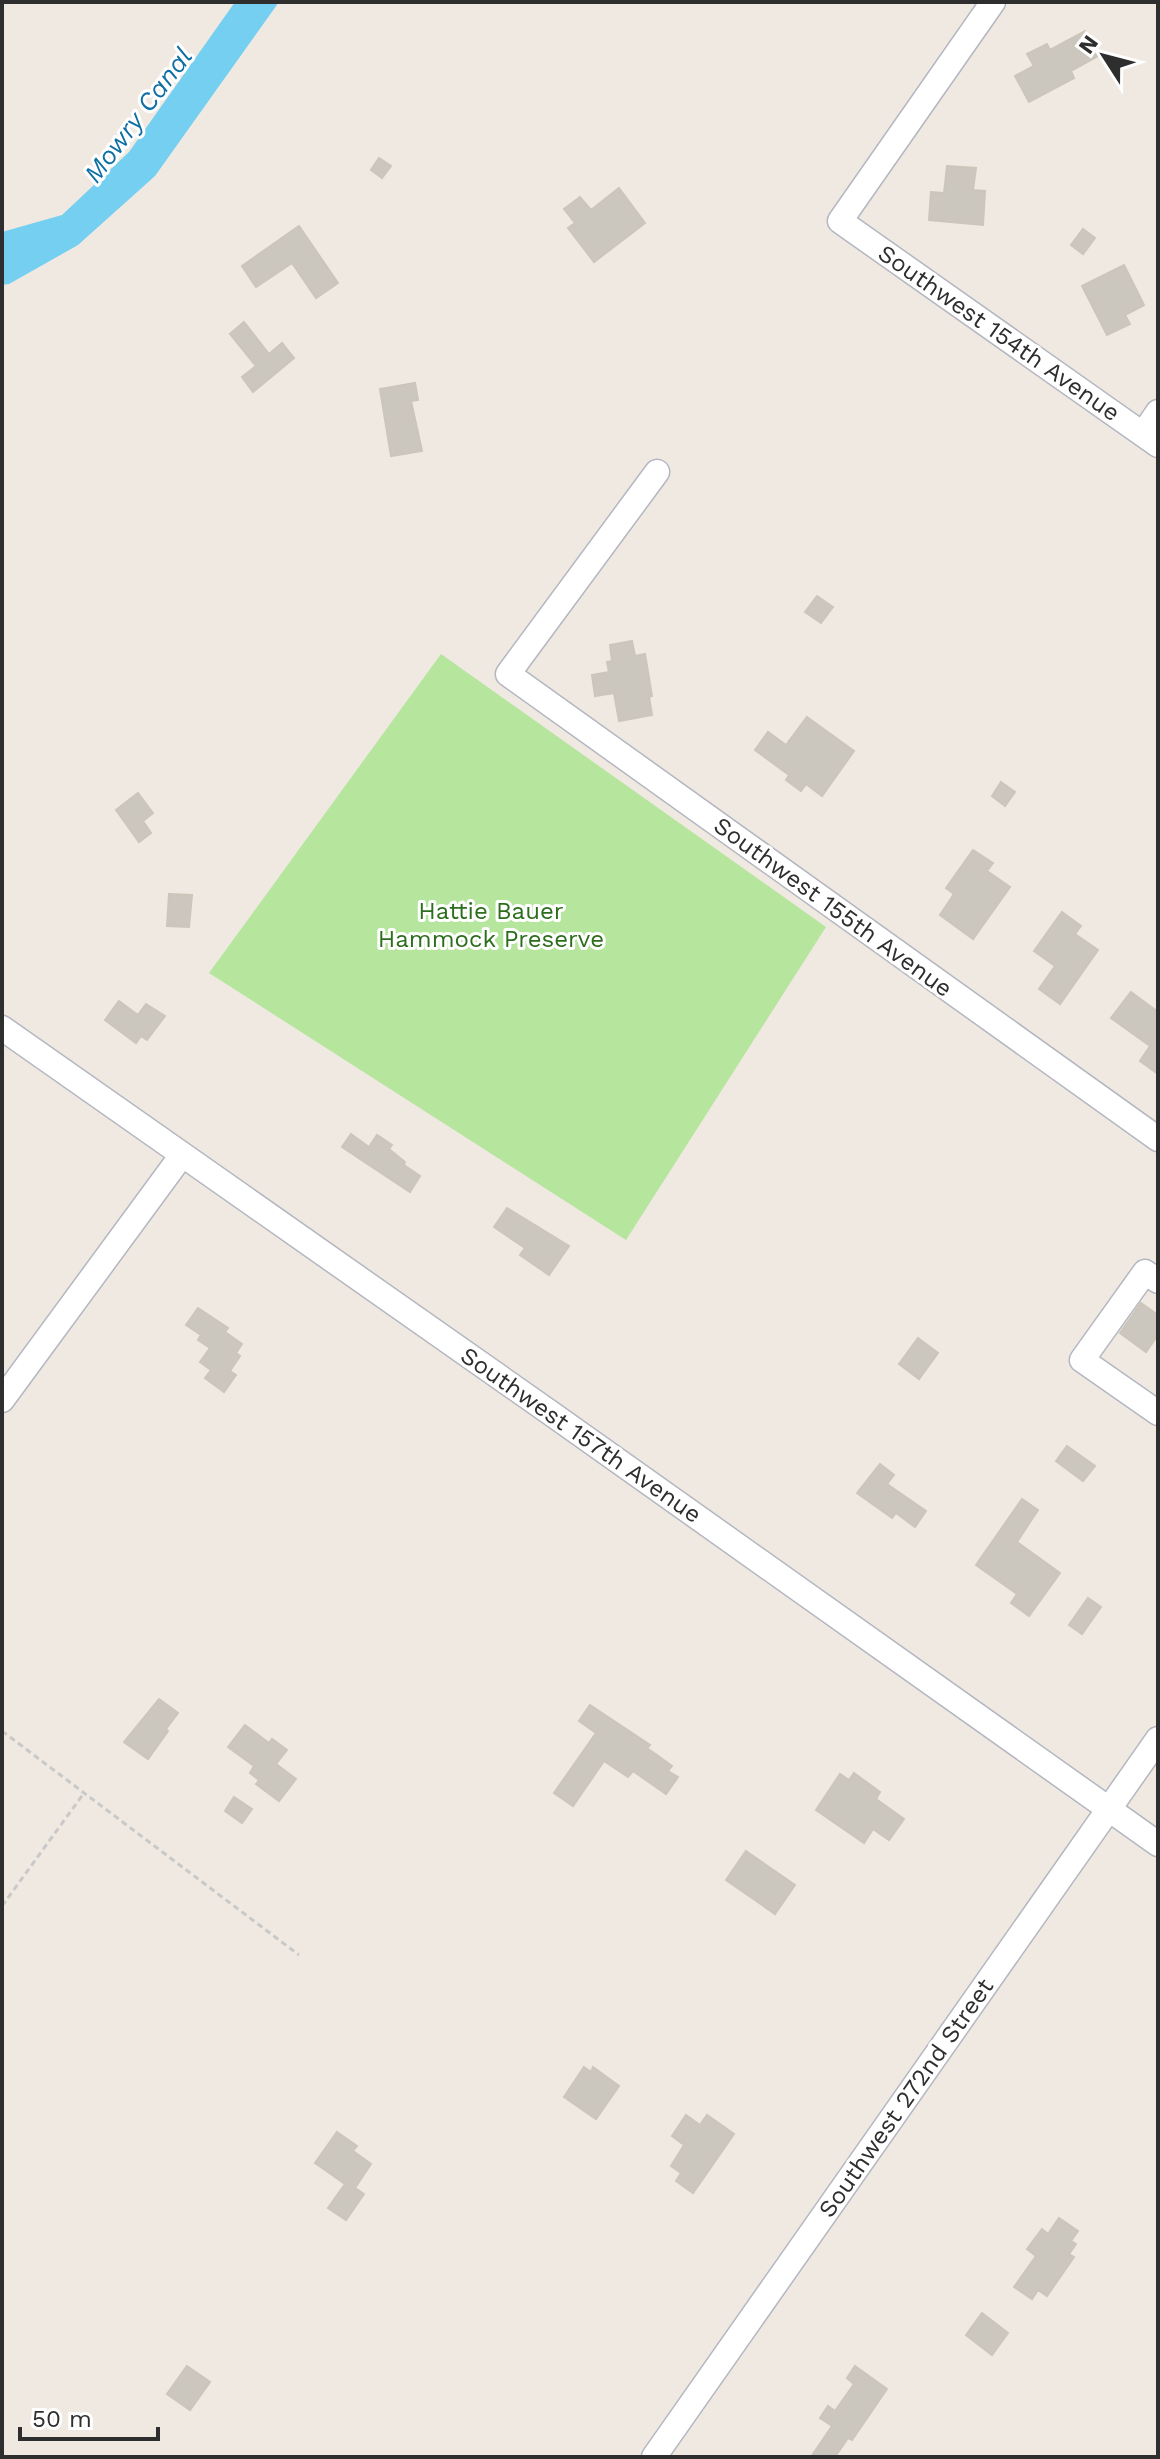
<svg xmlns="http://www.w3.org/2000/svg" width="1160" height="2459" viewBox="0 0 1160 2459" font-family="'Work Sans',sans-serif">
<style>
.green{fill:#b6e59e}
.water{fill:#75cff0}
.building{fill:#cbc7bf;stroke:#cbc5ba;stroke-width:2}
.lines{fill:none;stroke-linecap:round;stroke-linejoin:round}
.minor-casing{stroke:#b4b7c1;stroke-width:27}
.path{stroke:#c9c9c9;stroke-width:3;stroke-dasharray:6 4;stroke-linecap:butt}
.minor{stroke:#fff;stroke-width:24}
.labels{text-anchor:middle;stroke-width:6;stroke-linejoin:round;paint-order:stroke}
.street-label{font-size:24px;fill:#2e2e2e;stroke:#fff}
.park-label{font-size:24px;fill:#2c6e1b;stroke:#fff}
.water-label{font-size:26px;font-style:italic;fill:#0d6fa3;stroke:#fff}
</style>
<rect width="100%" height="100%" fill="#efe9e1"/>
<path class="green" d="M441 654 826 927 626 1240 209 973Z"/>
<path class="water" d="M235 2H279L155 176 78 245 9 284 2 285V232L62 215 129 152Z"/>
<g class="building">
<path d="M1085 31 1098 56 1071 71 1074 78 1029 102 1015 76 1034 66 1027 54 1047 44 1050 50Z"/>
<path d="M379 158 391 166 382 178 371 170Z"/>
<path d="M947 166 976 168 973 190 985 191 983 225 929 220 931 192 944 193Z"/>
<path d="M619 188 645 223 594 262 568 228 575 223 564 209 580 197 591 210Z"/>
<path d="M299 226 338 283 316 298 292 263 256 287 242 266Z"/>
<path d="M1083 229 1095 238 1083 254 1071 245Z"/>
<path d="M1124 265 1144 305 1125 315 1130 324 1107 335 1082 286Z"/>
<path d="M244 322 269 354 282 343 294 358 253 392 242 377 256 366 230 334Z"/>
<path d="M415 383 418 400 411 401 422 451 391 456 380 389Z"/>
<path d="M817 596 833 607 821 623 805 612Z"/>
<path d="M632 641 635 656 645 654 652 696 649 697 652 715 619 721 614 693 595 696 592 675 609 672 607 662 612 661 610 645Z"/>
<path d="M807 717 854 751 822 796 806 784 801 791 786 780 789 775 755 750 768 732 786 745Z"/>
<path d="M1001 782 1015 792 1005 806 992 796Z"/>
<path d="M138 793 153 813 143 821 151 833 139 842 116 810Z"/>
<path d="M973 850 993 863 987 871 1010 887 973 939 940 915 954 894 946 888Z"/>
<path d="M169 894 192 895 189 927 167 926Z"/>
<path d="M1062 912 1081 926 1075 934 1098 950 1060 1004 1039 989 1055 966 1034 951Z"/>
<path d="M1131 992 1158 1012V1074L1140 1061 1150 1046 1111 1018Z"/>
<path d="M119 1001 138 1015 146 1004 165 1016 147 1040 141 1036 136 1043 105 1020Z"/>
<path d="M351 1134 369 1147 377 1135 392 1145 389 1149 405 1162 404 1165 420 1176 410 1192 342 1147Z"/>
<path d="M507 1208 569 1246 549 1275 520 1255 525 1248 494 1227Z"/>
<path d="M1141 1303 1158 1315V1335L1146 1352 1120 1333Z"/>
<path d="M198 1308 228 1328 225 1332 242 1344 236 1353 240 1356 230 1371 236 1375 224 1392 205 1378 211 1370 200 1362 210 1348 198 1340 201 1335 186 1325Z"/>
<path d="M918 1338 938 1353 919 1379 899 1364Z"/>
<path d="M1067 1446 1095 1466 1083 1481 1056 1461Z"/>
<path d="M880 1464 894 1475 887 1484 926 1511 915 1527 896 1513 892 1518 857 1493Z"/>
<path d="M1022 1499 1038 1510 1017 1542 1060 1573 1029 1616 1011 1603 1017 1594 976 1565Z"/>
<path d="M1088 1598 1101 1607 1082 1634 1069 1625Z"/>
<path d="M159 1699 178 1713 166 1729 168 1731 148 1759 124 1742Z"/>
<path d="M590 1705 650 1745 647 1748 672 1766 668 1771 678 1777 666 1794 633 1771 628 1777 604 1761 573 1806 554 1793 596 1733 579 1721Z"/>
<path d="M245 1725 269 1743 272 1739 287 1750 276 1764 296 1779 279 1801 256 1784 259 1780 250 1773 254 1766 228 1747Z"/>
<path d="M854 1773 880 1792 876 1799 904 1819 889 1840 873 1829 864 1843 816 1810 840 1774 849 1780Z"/>
<path d="M234 1797 252 1809 242 1823 225 1811Z"/>
<path d="M746 1851 795 1885 775 1914 726 1880Z"/>
<path d="M584 2067 591 2072 593 2067 619 2086 596 2119 564 2097Z"/>
<path d="M686 2115 700 2125 707 2115 734 2134 693 2193 676 2181 681 2173 671 2166 684 2145 672 2136Z"/>
<path d="M337 2132 357 2146 353 2151 371 2164 355 2188 364 2194 346 2220 328 2208 345 2184 315 2163Z"/>
<path d="M1059 2218 1078 2231 1071 2241 1076 2244 1069 2254 1074 2257 1047 2296 1038 2290 1032 2299 1014 2287 1036 2256 1027 2249 1042 2229 1048 2234Z"/>
<path d="M982 2313 1008 2333 992 2355 966 2335Z"/>
<path d="M187 2366 210 2382 190 2410 167 2394Z"/>
<path d="M855 2366 887 2389 852 2440 848 2438 835 2457H811L832 2426 820 2418 828 2406 835 2411 854 2384 847 2378Z"/>
</g>
<g class="lines">
<g class="minor-casing">
<g id="minor">
<path d="M993 2 840 221 1158 445"/>
<path d="M1143 434 1158 412"/>
<path d="M657 472 508 674 1158 1139"/>
<path d="M2 1028 552 1414 1158 1844"/>
<path d="M1158 1281 1145 1272 1082 1360 1158 1413"/>
<path d="M2 1400 182 1155"/>
<path d="M654 2457 1158 1739"/>
</g>
</g>
<g class="path">
<path d="M2 1731 299 1955"/>
<path d="M2 1906 84 1793"/>
</g>
<use href="#minor" class="minor"/>
</g>
<g class="labels">
<g class="street-label">
<text transform="translate(999 333) rotate(35)" y="8">Southwest 154th Avenue</text>
<text transform="translate(833 907) rotate(36)" y="8">Southwest 155th Avenue</text>
<text transform="translate(581 1435) rotate(35)" y="8">Southwest 157th Avenue</text>
<text transform="translate(906 2098) rotate(-55)" y="8">Southwest 272nd Street</text>
</g>
<g class="park-label">
<text x="491" y="919">Hattie Bauer<tspan x="491" dy="28">Hammock Preserve</tspan></text>
</g>
<g class="water-label">
<text transform="translate(138 115) rotate(-53)" y="9">Mowry Canal</text>
</g>
</g>
<rect width="1160" height="2459" fill="none" stroke="#2e2e2e" stroke-width="8"/>
<g transform="translate(1104 56) rotate(306)" stroke="#ffffff" stroke-width="6" paint-order="stroke">
<path d="M0-6L14 30L0 20L-14 30Z" fill="#2e2e2e"/>
<text y="-12" font-size="22" font-weight="bold" text-anchor="middle" fill="#2e2e2e">N</text>
</g>
<path d="M20 2427v12h138v-12" fill="none" stroke="#2e2e2e" stroke-width="4"/>
<text x="32" y="2427" font-size="24" fill="#2e2e2e" stroke="#ffffff" stroke-width="6" paint-order="stroke">50 m</text>
</svg>
